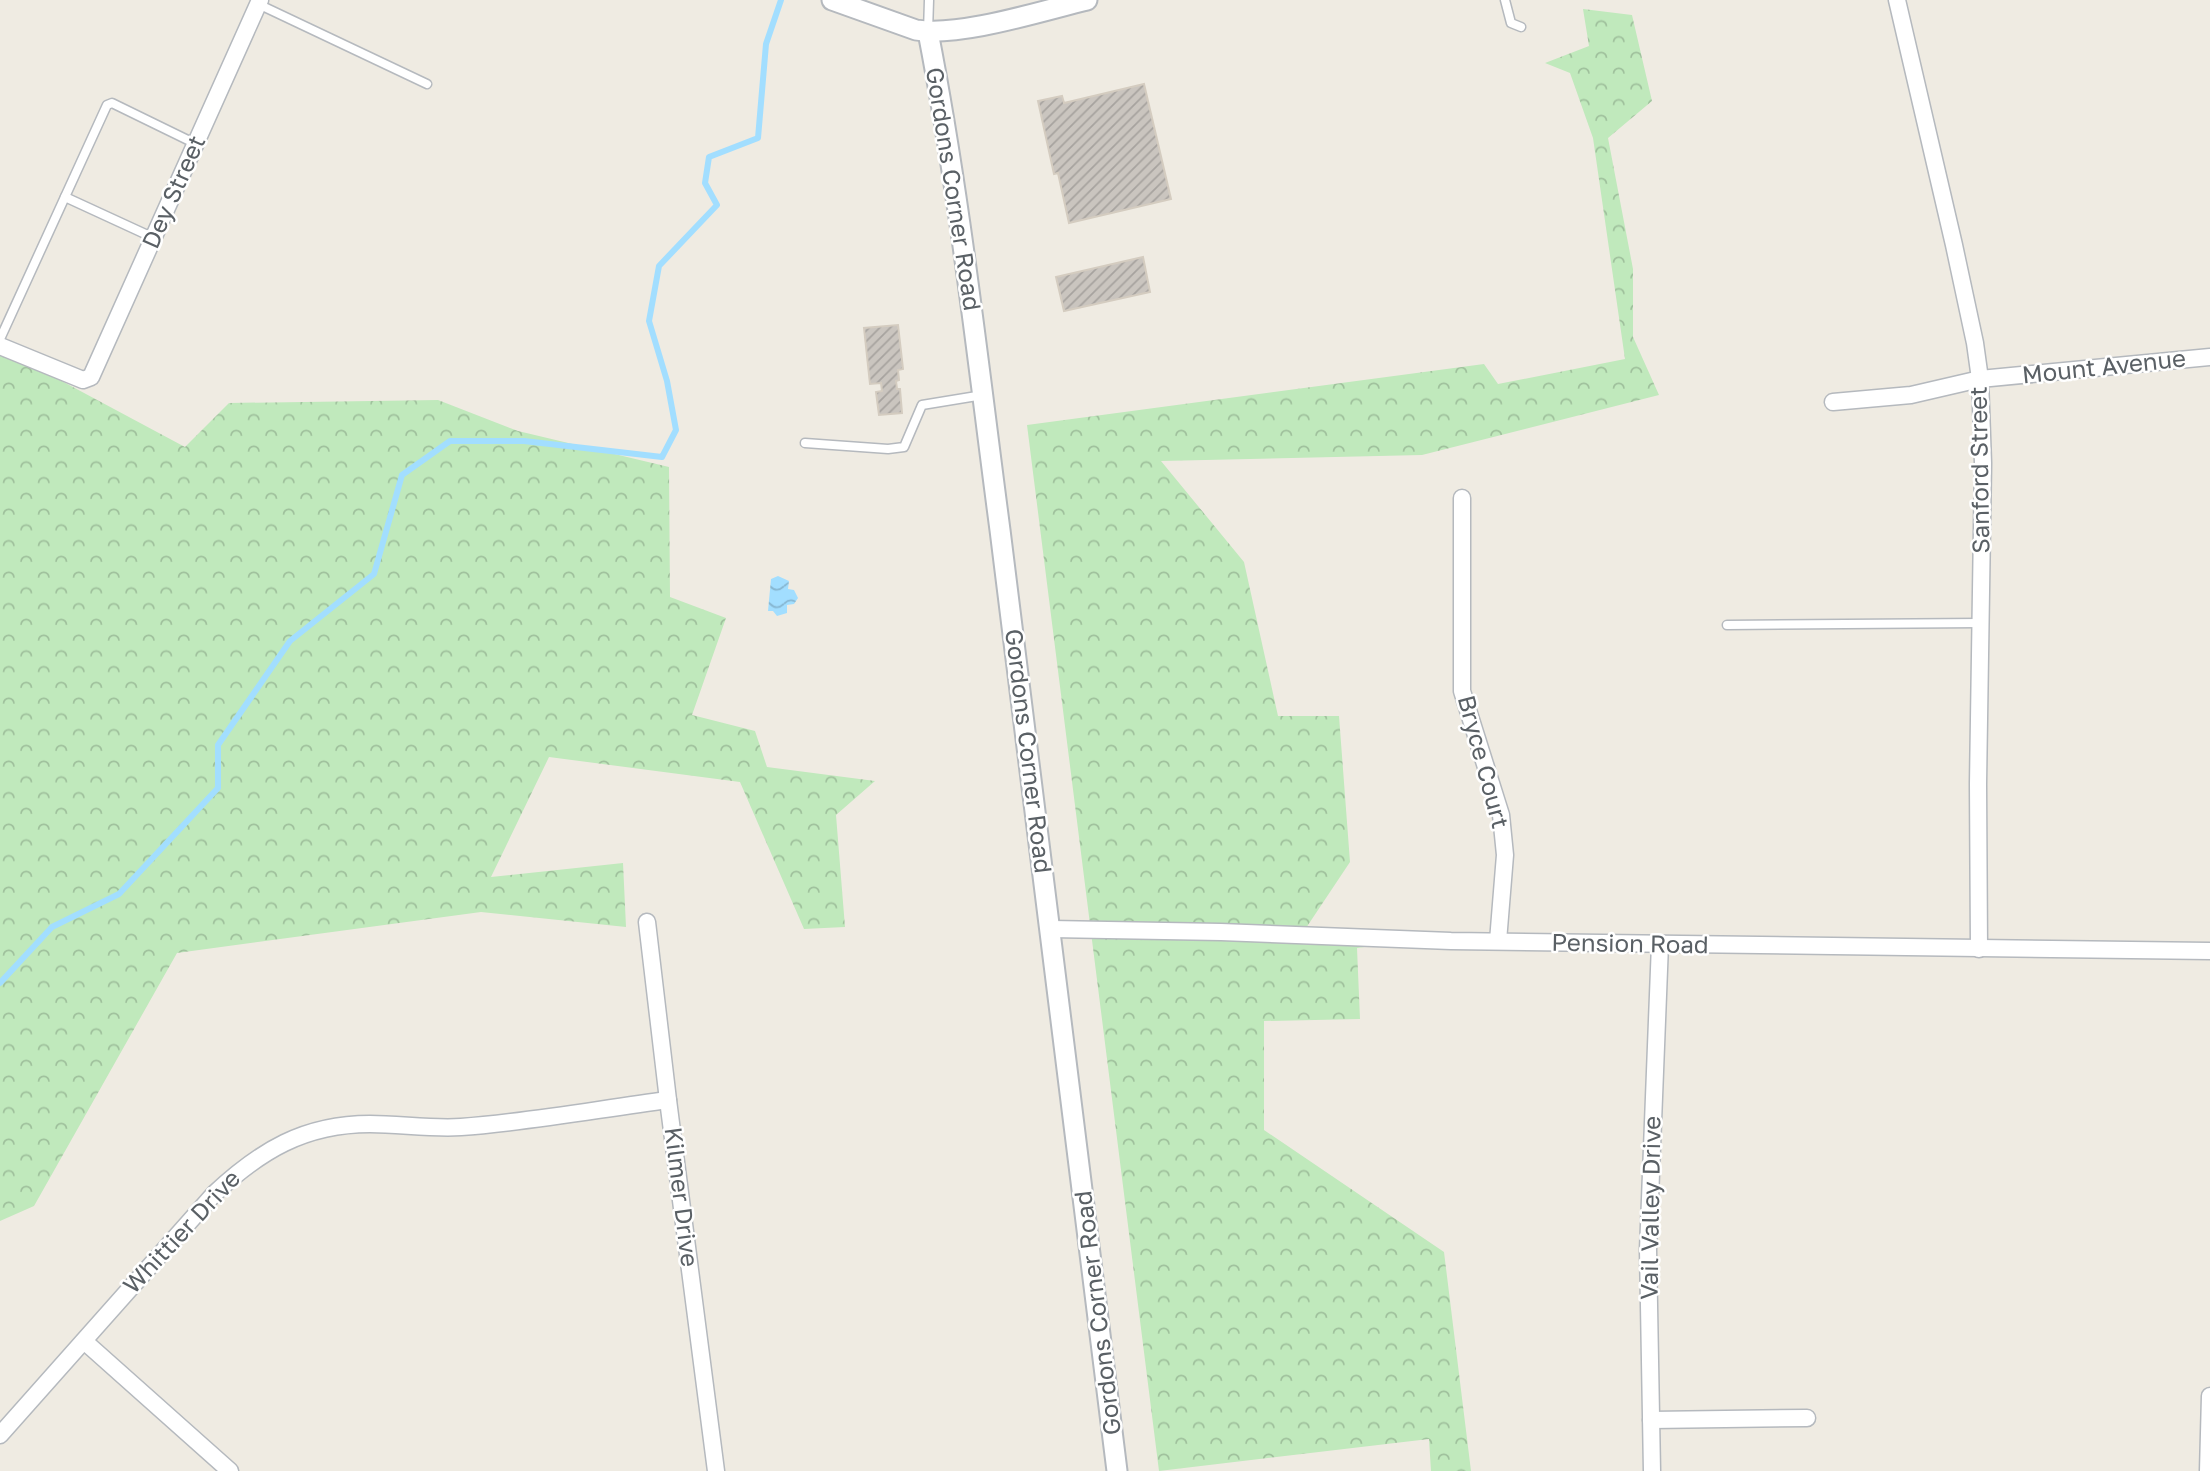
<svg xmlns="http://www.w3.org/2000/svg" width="2210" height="1471" viewBox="0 0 2210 1471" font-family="'Golos Text',sans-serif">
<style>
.forest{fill:url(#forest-crowns)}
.water{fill:url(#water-waves)}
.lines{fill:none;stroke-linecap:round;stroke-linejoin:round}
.stream{stroke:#a2deff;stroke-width:6}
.building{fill:url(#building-hatch);stroke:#d4ccc0;stroke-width:2}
.service-casing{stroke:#b5b9be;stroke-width:11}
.minor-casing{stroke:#b5b9be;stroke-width:19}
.tertiary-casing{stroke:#b5b9be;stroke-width:23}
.service{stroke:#fff;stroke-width:8}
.minor{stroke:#fff;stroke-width:16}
.tertiary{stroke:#fff;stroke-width:19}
.labels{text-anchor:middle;stroke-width:5;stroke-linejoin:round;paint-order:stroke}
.street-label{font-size:24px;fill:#5a6065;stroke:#fff}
</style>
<defs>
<pattern id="forest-crowns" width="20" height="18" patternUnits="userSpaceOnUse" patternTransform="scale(1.75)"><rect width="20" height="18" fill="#c0e9bc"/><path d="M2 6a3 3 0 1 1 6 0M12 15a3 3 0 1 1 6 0" fill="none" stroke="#9fc09c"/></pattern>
<pattern id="water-waves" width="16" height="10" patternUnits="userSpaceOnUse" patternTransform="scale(1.75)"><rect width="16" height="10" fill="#a2deff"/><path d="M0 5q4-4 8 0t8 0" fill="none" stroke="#87b7d2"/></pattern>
<pattern id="building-hatch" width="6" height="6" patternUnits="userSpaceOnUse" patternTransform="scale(1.75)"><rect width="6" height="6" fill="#cac5bf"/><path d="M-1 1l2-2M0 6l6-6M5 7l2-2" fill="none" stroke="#a7a39f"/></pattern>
</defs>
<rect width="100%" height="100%" fill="#efebe2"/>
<g class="forest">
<path d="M1583 9 1632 15 1652 101 1608 138 1633 269V337L1659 395 1422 455 1161 461 1244 562 1278 716H1339L1350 862 1300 937 1388 944 1357 948 1360 1019 1264 1021V1130L1444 1252 1471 1471H1431L1429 1439 1159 1471 1027 425 1484 364 1498 384 1625 359 1593 138 1570 73 1545 63 1589 46Z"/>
<path d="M0 348 185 447 229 403 438 400 518 431 669 467 670 597 726 618 692 715 755 731 767 767 875 781 836 815 845 927 804 929 740 782 549 757 491 877 623 863 626 927 481 912 177 953 34 1206 0 1221Z"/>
</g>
<path class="water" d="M778 576 789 581 788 589 794 590 798 598 794 604 787 605V613L777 616 773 611H768L771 579Z"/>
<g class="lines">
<path class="stream" d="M0 983 52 927 119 894 218 788V745L290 641 374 574 402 475 450 441H524L662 457 676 430 667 381 649 321 659 266 717 205 705 183 709 157 758 138 766 44 781 0"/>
</g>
<g class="building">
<path d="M1144 84 1171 199 1069 223 1058 173 1054 174 1038 101 1062 96 1064 103Z"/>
<path d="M1143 257 1150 292 1064 311 1056 277Z"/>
<path d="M898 325 903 369 898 370 899 380 896 381 897 389H900L902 413 879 415 876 392 882 391 881 383 870 384 864 328Z"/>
</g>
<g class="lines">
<g class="service-casing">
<g id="service">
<path d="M1505 0 1511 23 1521 27"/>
<path d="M258 4 427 84"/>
<path d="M928 32 929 0"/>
<path d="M65 197 154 238"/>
<path d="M0 339 107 105 112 103 196 144"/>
<path d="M805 443 888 449 904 447 922 405 983 395"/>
<path d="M1727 625 1981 623"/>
</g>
</g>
<g class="minor-casing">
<g id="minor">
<path d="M1897 0 1954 245 1975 343 1980 379 1983 463 1978 784 1979 949"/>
<path d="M0 346 83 380 91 377 260 0"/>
<path d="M1833 402 1911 395 1980 379 2210 357"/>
<path d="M1462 498V691L1501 815 1505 855 1498 941"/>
<path d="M647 922 668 1100 716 1471"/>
<path d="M1051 929 1221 932 1451 941 2210 951"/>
<path d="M84 1341 230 1471"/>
<path d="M1651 1420 1807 1418"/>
<path d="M0 1435 214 1194C260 1151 304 1124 370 1124 400 1124 431 1129 461 1127 530 1122 599 1109 668 1100"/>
<path d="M1652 1471 1648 1250 1660 944"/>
<path d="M2208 1471 2210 1396"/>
</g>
</g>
<g class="tertiary-casing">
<g id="tertiary">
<path d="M832 0 916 30C961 37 1041 11 1087 0"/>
<path d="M928 32C960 196 978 364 1000 530 1041 843 1077 1157 1117 1471"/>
</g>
</g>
<use href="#service" class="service"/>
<use href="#minor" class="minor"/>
<use href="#tertiary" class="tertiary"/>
</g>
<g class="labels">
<g class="street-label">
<text transform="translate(953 189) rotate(81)" y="8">Gordons Corner Road</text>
<text transform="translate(174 192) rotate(-66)" y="8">Dey Street</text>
<text transform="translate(2104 367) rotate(-6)" y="8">Mount Avenue</text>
<text transform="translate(1980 470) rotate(-91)" y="8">Sanford Street</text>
<text transform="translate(1028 751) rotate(83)" y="8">Gordons Corner Road</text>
<text transform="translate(1483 762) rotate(75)" y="8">Bryce Court</text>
<text transform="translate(1630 944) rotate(1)" y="8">Pension Road</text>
<text transform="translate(681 1197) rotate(83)" y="8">Kilmer Drive</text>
<text transform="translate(1651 1208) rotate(-89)" y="8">Vail Valley Drive</text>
<text transform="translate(182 1232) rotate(-47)" y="8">Whittier Drive</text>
<text transform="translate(1098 1313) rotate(-97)" y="8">Gordons Corner Road</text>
</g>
</g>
</svg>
